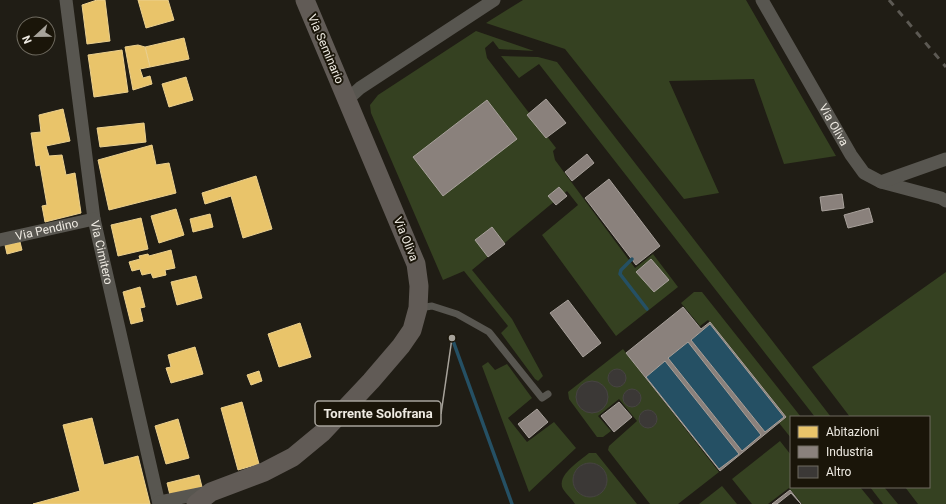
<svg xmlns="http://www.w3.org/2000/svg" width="946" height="504" viewBox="0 0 946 504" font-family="Roboto,sans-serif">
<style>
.green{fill:#354121}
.water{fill:#255064}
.homes{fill:#e9c46a;stroke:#ebd08e}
.industry{fill:#8a817c;stroke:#a8a19b;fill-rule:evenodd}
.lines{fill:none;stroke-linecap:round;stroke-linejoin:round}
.stream{stroke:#255064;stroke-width:3.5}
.building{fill:#3b3836;stroke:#474442}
.service{stroke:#585650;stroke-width:7}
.minor{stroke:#585650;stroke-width:13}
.secondary{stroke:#615b56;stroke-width:19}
.rail{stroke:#5c5953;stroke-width:3;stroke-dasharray:7 7;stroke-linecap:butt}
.labels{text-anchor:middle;stroke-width:4;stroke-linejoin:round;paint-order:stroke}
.street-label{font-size:12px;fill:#efebe3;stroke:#1a1509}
.leader{fill:none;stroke:#a7a39b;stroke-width:1.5}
.callout-dot{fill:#a7a39b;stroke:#1a1509;stroke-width:1.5}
.callout{fill:#1a1509;stroke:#a7a39b;stroke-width:1.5}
.callout-label{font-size:13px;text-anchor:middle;font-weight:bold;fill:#efebe3}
</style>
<rect width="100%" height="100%" fill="#201d15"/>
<g class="green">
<path d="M523 0H746L836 156 784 164 754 79 669 81 719 193 684 199 565 49 486 23Z"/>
<path d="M476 31 534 51 499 49 493 41 485 48 487 58 556 148 553 151 555 160 635 268 653 254 678 287 616 336 542 235 578 205 567 191 472 270 512 319 543 376 538 381 535 379 501 333 508 326 464 271 443 280 371 113 370 105 378 95Z"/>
<path d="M501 56 538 57 557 62 831 417H815L539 64 519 78Z"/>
<path d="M946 272V504H918L905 487H929V417H850L812 367Z"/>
<path d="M694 292H702L801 417H791V438L779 423 786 417 708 320 700 326 681 303Z"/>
<path d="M623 349 719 472 678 504H650L608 450 609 446 637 421 619 399 598 416 611 431 603 437H597L569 399 568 392Z"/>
<path d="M488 362 495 370 507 364 532 398 508 418 527 442 554 422 576 448 529 492 482 366Z"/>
<path d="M780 441 791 455V487H860L874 504H802L789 488 768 504H752L732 479Z"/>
<path d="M589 453H596L637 504H575C572 499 566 494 563 489 556 475 580 461 589 453Z"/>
<path d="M722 486 737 504H699Z"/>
<path d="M870 487H884L898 504H883Z"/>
</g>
<g class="water">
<path d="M710 324 784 417 765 432 691 340Z"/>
<path d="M688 342 761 435 742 451 668 358Z"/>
<path d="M665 361 739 454 719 469 646 377Z"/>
</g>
<g class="homes">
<path d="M97 0H105L110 41 87 44 82 5Z"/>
<path d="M138 0H168L174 20 146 28Z"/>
<path d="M184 38 189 59 150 67 145 47Z"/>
<path d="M138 45 145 47 150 67 140 69 143 78 150 76 152 84 133 90 125 47Z"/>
<path d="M122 50 128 92 94 97 88 55Z"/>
<path d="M186 77 193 100 169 107 162 84Z"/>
<path d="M63 109 70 141 46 146 49 156 62 155 66 175 75 173 81 213 45 222 42 206 47 205 40 165 36 166 31 133 41 132 39 115Z"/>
<path d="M144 123 146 142 100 147 97 128Z"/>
<path d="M152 145 156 165 169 163 176 193 109 210 98 160Z"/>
<path d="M256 176 272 229 243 238 231 196 205 204 202 193Z"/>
<path d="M176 209 184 235 159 243 151 216Z"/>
<path d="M210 214 213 227 193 232 190 219Z"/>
<path d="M141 218 148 249 118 256 111 225Z"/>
<path d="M20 242 22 250 7 254 5 245Z"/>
<path d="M171 250 175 268 165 270 166 275 153 278 151 273 142 275 140 269 132 271 129 262 140 259 139 256 148 254 149 256Z"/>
<path d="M196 276 202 298 177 305 171 282Z"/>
<path d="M140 287 145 307 140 308 143 321 131 324 123 292Z"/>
<path d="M300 323 311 357 279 367 268 334Z"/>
<path d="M195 347 203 374 171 383 166 368 171 367 168 355Z"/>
<path d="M259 371 262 381 251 385 247 375Z"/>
<path d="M242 402 259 464 238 470 221 408Z"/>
<path d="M92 418 104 465 138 456 150 504H33L80 491 63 425Z"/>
<path d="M178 419 189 458 166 464 155 426Z"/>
<path d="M199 475 202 487 170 495 167 483Z"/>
</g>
<g class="industry">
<path d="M546 99 566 123 546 138 527 115Z"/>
<path d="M487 100 517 139 443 196 413 157Z"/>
<path d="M587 154 594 163 572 181 565 172Z"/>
<path d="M609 179 660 246 636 265 585 198Z"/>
<path d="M559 187 567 196 556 205 548 196Z"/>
<path d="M842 194 844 208 822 211 820 197Z"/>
<path d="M869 208 873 222 848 228 844 215Z"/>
<path d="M492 227 505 244 488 257 475 240Z"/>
<path d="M651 259 669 280 654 292 636 272Z"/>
<path d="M568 300 601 343 583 357 550 313Z"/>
<path d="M683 307 701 329 710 322 786 417 720 471 626 353ZM710 324 784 417 765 432 691 340ZM688 342 761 435 742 451 668 358ZM665 361 739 454 719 469 646 377Z"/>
<path d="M619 402 632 417 614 432 601 416Z"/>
<path d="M537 409 548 422 529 438 518 424Z"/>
<path d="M790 490 801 504 791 493 777 504H772Z"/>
</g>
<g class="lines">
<g class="stream">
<path d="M632 259 621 270 620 274 647 309"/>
<path d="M452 338 512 504"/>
</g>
</g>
<g class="building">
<circle cx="617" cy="378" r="9"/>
<circle cx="592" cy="397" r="16"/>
<circle cx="632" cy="398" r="9"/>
<circle cx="648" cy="419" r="9"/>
<circle cx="590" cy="480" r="17"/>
</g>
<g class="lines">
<path class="service" d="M419 308 432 306 457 314 489 332 542 398 548 394"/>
<g class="minor">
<path id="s1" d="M66 0 94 219 159 504"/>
<path id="s2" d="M762 0 851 155 864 173 881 182 941 198 946 201"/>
<path d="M348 99 360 88 494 0"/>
<path d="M881 182 946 159"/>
<path id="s3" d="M0 240 94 219"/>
<path d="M159 502 208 492"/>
</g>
<path class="secondary" d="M196 504 211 492 264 472 293 457 322 433 371 381 401 346 412 330 418 308 419 286 416 264 305 0"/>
<path class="rail" d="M889 0 946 67"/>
</g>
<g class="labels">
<g class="street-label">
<text transform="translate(326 49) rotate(67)" y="4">Via Seminario</text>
<text dy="4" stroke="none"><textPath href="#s2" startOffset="144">Via Oliva</textPath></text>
<text dy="4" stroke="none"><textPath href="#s3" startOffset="48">Via Pendino</textPath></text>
<text transform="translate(406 239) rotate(68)" y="4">Via Oliva</text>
<text dy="4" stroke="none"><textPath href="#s1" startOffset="255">Via Cimitero</textPath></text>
</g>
</g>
<path class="leader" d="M452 338L441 414"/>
<circle class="callout-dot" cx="452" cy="338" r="4"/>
<rect class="callout" x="315" y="401" width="126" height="25" rx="4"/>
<g class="callout-label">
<text x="378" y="418">Torrente Solofrana</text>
</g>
<rect x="790" y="416" width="140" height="72" fill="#1a1509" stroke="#6f6b60"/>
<rect x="798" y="426" width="20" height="12" fill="#e9c46a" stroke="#6f6b60"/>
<text x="826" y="436" font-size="12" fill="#efebe3">Abitazioni</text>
<rect x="798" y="446" width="20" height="12" fill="#8a817c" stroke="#6f6b60"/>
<text x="826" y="456" font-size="12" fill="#efebe3">Industria</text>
<rect x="798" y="466" width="20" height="12" fill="#3b3836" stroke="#6f6b60"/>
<text x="826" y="476" font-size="12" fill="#efebe3">Altro</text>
<g transform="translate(36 36) rotate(248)"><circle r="19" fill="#1a1509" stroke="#6f6b60"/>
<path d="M0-3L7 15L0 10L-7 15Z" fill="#a7a39b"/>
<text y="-6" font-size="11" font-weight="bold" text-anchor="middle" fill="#efebe3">N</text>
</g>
</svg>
